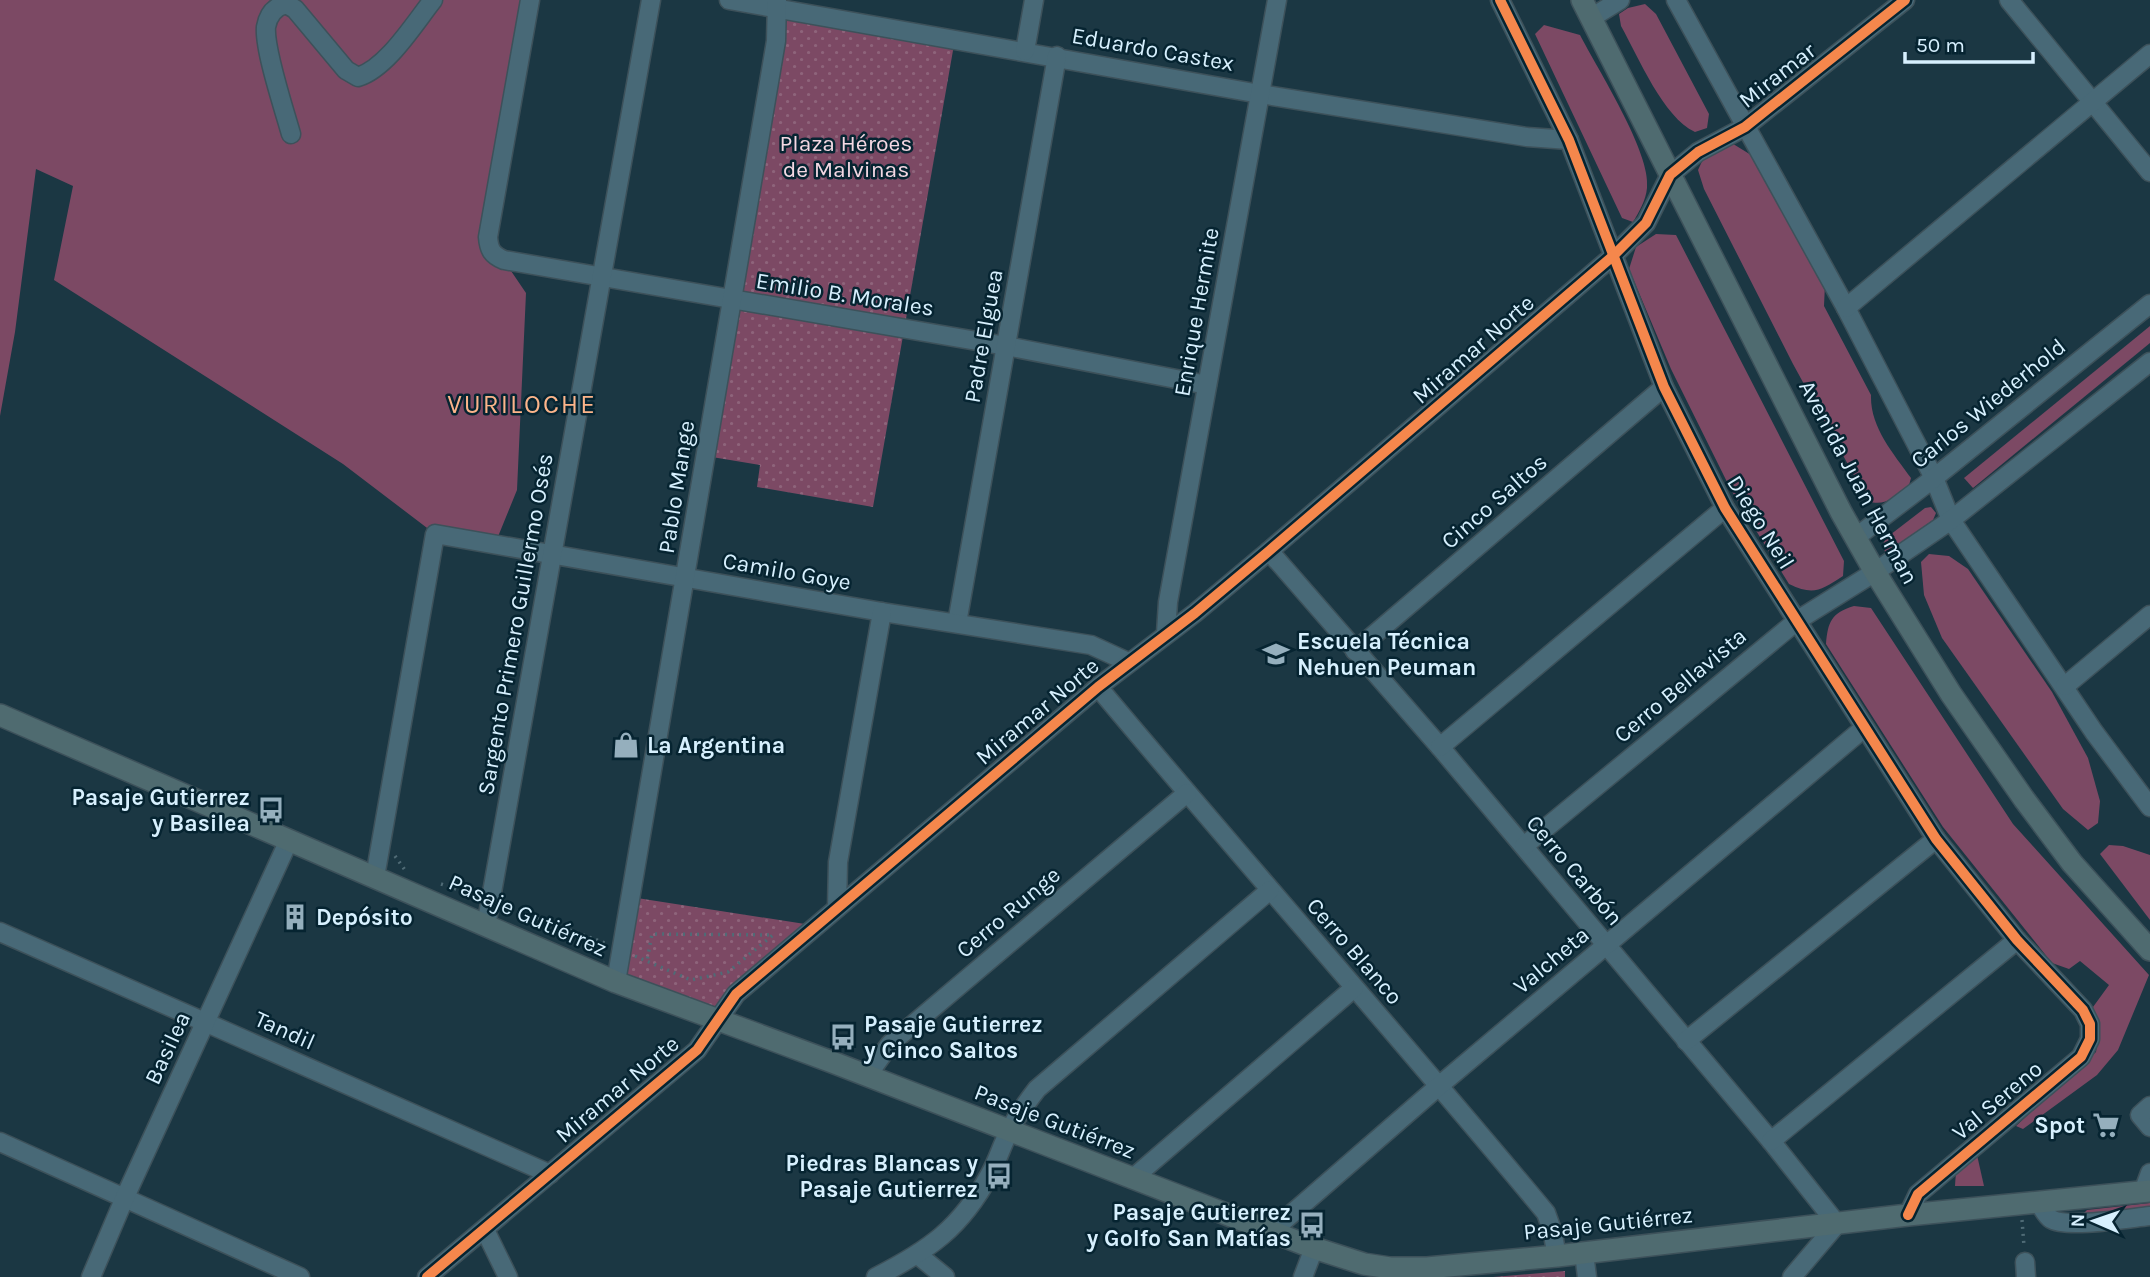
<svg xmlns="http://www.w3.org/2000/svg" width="2150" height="1277" viewBox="0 0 2150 1277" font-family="Karla,sans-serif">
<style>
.grass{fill:#7c4964}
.park{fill:url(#park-dots)}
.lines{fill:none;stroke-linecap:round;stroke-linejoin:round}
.minor-casing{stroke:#3d515a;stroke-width:21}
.major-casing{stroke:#3d515a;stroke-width:24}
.path{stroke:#506b76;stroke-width:3.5;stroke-dasharray:2 5;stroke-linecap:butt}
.minor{stroke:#486977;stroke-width:18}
.major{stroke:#4f6b70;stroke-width:21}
.cycleway-casing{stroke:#062431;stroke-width:15}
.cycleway{stroke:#f5874c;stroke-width:10}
.labels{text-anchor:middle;stroke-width:5;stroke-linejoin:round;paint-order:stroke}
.street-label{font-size:23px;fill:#d7f0fe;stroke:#062431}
.park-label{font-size:23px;fill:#f4d8e3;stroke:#062431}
.poi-label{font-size:23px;font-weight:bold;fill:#d7f0fe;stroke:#062431;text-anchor:start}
.quarter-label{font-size:26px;letter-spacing:2px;fill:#fbb48a;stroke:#062431}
</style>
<defs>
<pattern id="park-dots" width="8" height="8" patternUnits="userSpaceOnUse" patternTransform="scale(1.75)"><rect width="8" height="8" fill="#7c4964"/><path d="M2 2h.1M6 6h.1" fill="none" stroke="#8e647b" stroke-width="1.8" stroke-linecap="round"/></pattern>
</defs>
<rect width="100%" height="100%" fill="#1b3743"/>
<g class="grass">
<path d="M0 0H530L488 237 526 293 517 490 495 544 435 534 343 464 54 280 73 186 36 169 15 332 0 416Z"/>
<path d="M1645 4 1656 14 1709 114 1707 128 1695 132C1663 117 1639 58 1621 26L1619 14 1628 8Z"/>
<path d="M1544 25 1580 35C1597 68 1652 154 1647 188 1646 200 1639 212 1633 222L1622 218 1535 34Z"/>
<path d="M1730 142 1756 158 1825 284 1824 306 1871 395C1870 427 1893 453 1911 478L1908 489C1894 497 1884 507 1868 501L1793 364 1704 189 1698 170 1706 153Z"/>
<path d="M1656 234 1676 235 1844 561 1843 576C1821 590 1814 596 1789 584L1731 490 1671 369 1629 269 1636 247Z"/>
<path d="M2150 326V343L1973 488 1964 478Z"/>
<path d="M1931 507 1936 513 1933 520 1891 551 1885 552 1883 544 1886 538 1925 508Z"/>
<path d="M1929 554 1949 556 1968 569 2052 692 2088 758 2100 801 2098 823 2088 830 2063 809 1942 638 1924 595 1921 562Z"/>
<path d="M1854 606 1871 608 2013 824 2149 975 2118 1050 2097 1075 2023 1129 2016 1126 2096 1052 2099 1031 2093 1007 2109 985 2080 961 2069 969 2052 963 1943 827 1826 644C1828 622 1831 613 1854 606Z"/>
<path d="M2109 845 2123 846 2150 855V920L2100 854Z"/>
<path d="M1977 1155 1984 1186H1955L1956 1171Z"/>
<path d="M2150 1203V1209L2081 1216 2087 1210Z"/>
</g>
<g class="park">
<path d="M777 7 955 39 873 507 757 487 760 465 706 456Z"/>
<path d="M637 898 805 924 717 1013 623 978Z"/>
<path d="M1565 1271V1277H1493Z"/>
</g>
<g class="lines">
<g class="minor-casing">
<g id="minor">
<path d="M530 0 488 237C489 250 492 255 504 260L1006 346 1207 385"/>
<path d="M729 0 1260 94 1527 137 1569 140"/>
<path d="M1500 0 1569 140 1664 387 1725 508 1936 839 2017 940 2083 1010 2090 1024V1039L2081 1057 1918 1194 1908 1215"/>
<path d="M1676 0 1846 308 1934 478 1951 520 2094 732 2150 807"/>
<path d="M2009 0 2150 172"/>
<path d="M1591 18 1620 0"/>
<path d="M1025 51 1034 0"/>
<path d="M291 134C284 109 264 49 266 27 268 15 274 7 286 4L295 9 346 70 358 77C387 68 414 24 433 0"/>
<path d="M1846 308 2150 54"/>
<path d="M1855 538 1934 478 2150 304"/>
<path d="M1269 551 1440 747 1771 1141 1837 1224 1792 1277"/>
<path d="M957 623 1057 56"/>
<path d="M1166 633 1168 602 1277 0"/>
<path d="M1355 651 1664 387"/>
<path d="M2065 686 2150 615"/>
<path d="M1098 687C1246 864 1399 1036 1546 1213L1552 1230 1557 1256"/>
<path d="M1440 747 1725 508"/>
<path d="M1524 846 1798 620 1875 572 1951 520 2150 362"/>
<path d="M375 877 435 534 882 612 1091 645 1128 662"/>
<path d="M837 908 838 862 882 612"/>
<path d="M486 926 651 0"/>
<path d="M0 932 550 1174"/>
<path d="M616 982 776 41 777 0"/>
<path d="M1686 1041 1936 839"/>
<path d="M867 1076 890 1044 1187 793"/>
<path d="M2150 1106 2140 1115 2150 1127"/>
<path d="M1771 1141 2017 940"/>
<path d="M0 1142 300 1277"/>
<path d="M1132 1179 1354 988"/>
<path d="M2143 1192 2150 1173"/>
<path d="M2038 1202C2042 1207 2046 1216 2051 1219 2067 1229 2130 1218 2150 1216"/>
<path d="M485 1230 508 1277"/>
<path d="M1272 1231 1440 1085 1864 728"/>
<path d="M1584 1253 1587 1277"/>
<path d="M918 1255 945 1277"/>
<path d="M2025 1262 2026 1277"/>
<path d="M91 1277 125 1197 289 840"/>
<path d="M427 1277 697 1050 736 994 1098 687 1195 613 1269 551 1613 256 1646 223 1670 175 1698 152 1745 127 1905 0"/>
<path d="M876 1277C929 1250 961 1228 990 1174 998 1160 1002 1144 1010 1130 1017 1115 1027 1102 1037 1089L1270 890"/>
<path d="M1303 1277 1314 1248"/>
</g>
</g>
<g class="major-casing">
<g id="major">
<path d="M1582 0 1841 512 1875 572 1951 694 2024 799 2072 863 2150 950"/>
<path d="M0 715 616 982 832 1062 1314 1248 1364 1264 1390 1268H1427L1557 1256 1908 1215 2150 1191"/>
</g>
</g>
<g class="path">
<path d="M395 856 405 870"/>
<path d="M441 884 474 895"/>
<path d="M504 906 605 943"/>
<path d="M635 956 691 980 728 972 773 935 652 934 647 961"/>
<path d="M2022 1220 2024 1246"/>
</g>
<use href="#minor" class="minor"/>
<use href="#major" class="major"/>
<g class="cycleway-casing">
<g id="cycleway">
<path d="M1500 0 1569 140 1664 387 1725 508 1936 839 2017 940 2083 1010 2090 1024V1039L2081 1057 1918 1194 1908 1215"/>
<path d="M427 1277 697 1050 736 994 1098 687 1195 613 1269 551 1613 256 1646 223 1670 175 1698 152 1745 127 1905 0"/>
</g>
</g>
<use href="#cycleway" class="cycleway"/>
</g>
<defs>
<g id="school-bare" transform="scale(2.1)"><path d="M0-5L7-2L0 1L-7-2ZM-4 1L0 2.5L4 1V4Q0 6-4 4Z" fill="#95afbd" stroke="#062431" stroke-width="2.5" paint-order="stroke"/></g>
<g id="shop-bare" transform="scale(2.1)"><path d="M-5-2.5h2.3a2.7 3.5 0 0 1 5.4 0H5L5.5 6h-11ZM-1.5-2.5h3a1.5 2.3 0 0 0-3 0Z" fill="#95afbd" stroke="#062431" stroke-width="2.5" paint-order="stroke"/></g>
<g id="bus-bare" transform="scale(2.1)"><path d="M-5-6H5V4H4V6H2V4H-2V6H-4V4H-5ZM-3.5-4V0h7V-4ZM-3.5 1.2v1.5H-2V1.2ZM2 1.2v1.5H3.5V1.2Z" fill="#95afbd" stroke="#062431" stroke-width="2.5" paint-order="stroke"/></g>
<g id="building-bare" transform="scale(2.1)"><path d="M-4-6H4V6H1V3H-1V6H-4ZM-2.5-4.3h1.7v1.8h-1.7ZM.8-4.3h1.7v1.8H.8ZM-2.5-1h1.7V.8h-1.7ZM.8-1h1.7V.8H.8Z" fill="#95afbd" stroke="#062431" stroke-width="2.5" paint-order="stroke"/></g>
<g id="supermarket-bare" transform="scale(2.1)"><path d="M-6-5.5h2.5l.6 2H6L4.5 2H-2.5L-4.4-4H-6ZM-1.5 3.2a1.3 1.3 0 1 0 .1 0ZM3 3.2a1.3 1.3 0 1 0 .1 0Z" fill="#95afbd" stroke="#062431" stroke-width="2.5" paint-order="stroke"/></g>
</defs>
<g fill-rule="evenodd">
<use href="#school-bare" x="1276" y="654"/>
<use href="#shop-bare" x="626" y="745"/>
<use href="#bus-bare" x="271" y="810"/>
<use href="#building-bare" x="295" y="917"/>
<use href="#bus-bare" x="843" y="1037"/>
<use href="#supermarket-bare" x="2106" y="1125"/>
<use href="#bus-bare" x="999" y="1176"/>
<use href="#bus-bare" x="1312" y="1225"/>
</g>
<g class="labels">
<g class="street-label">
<text transform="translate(1153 49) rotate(10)" y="8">Eduardo Castex</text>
<text transform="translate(1777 75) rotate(-38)" y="8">Miramar</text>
<text transform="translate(845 294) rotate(9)" y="8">Emilio B. Morales</text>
<text transform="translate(1196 312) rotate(-80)" y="8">Enrique Hermite</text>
<text transform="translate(983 336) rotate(-80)" y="8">Padre Elguea</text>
<text transform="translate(1473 349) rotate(-41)" y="8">Miramar Norte</text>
<text transform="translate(1988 403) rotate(-39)" y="8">Carlos Wiederhold</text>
<text transform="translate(1859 482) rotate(62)" y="8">Avenida Juan Herman</text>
<text transform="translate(676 487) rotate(-81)" y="8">Pablo Mange</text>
<text transform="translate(1494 501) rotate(-41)" y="8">Cinco Saltos</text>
<text transform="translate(1761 522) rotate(58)" y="8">Diego Neil</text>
<text transform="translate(787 571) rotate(10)" y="8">Camilo Goye</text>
<text transform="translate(515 624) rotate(-80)" y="8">Sargento Primero Guillermo Osés</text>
<text transform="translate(1680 685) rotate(-40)" y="8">Cerro Bellavista</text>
<text transform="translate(1037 711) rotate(-40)" y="8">Miramar Norte</text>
<text transform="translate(1575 870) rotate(50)" y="8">Cerro Carbón</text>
<text transform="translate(1008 912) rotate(-40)" y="8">Cerro Runge</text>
<text transform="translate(528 915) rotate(24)" y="8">Pasaje Gutiérrez</text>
<text transform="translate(1355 951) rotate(49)" y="8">Cerro Blanco</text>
<text transform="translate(1551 960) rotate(-40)" y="8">Valcheta</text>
<text transform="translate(285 1030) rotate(24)" y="8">Tandil</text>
<text transform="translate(167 1048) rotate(-65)" y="8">Basilea</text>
<text transform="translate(617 1089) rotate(-40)" y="8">Miramar Norte</text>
<text transform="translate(1997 1100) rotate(-40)" y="8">Val Sereno</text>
<text transform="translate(1055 1121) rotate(21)" y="8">Pasaje Gutiérrez</text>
<text transform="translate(1608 1223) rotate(-6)" y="8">Pasaje Gutiérrez</text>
</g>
<g class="park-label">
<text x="846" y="151">Plaza Héroes<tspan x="846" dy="26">de Malvinas</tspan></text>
</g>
<g class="poi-label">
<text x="1297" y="649">Escuela Técnica<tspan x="1297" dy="26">Nehuen Peuman</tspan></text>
<text x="647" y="753">La Argentina</text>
<text x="250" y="805" text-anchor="end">Pasaje Gutierrez<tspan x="250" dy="26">y Basilea</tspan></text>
<text x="316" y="925">Depósito</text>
<text x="864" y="1032">Pasaje Gutierrez<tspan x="864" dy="26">y Cinco Saltos</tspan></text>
<text x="2085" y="1133" text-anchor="end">Spot</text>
<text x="978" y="1171" text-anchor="end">Piedras Blancas y<tspan x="978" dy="26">Pasaje Gutierrez</tspan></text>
<text x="1291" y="1220" text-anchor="end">Pasaje Gutierrez<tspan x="1291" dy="26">y Golfo San Matías</tspan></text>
</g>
<g class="quarter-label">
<text x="522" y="413">VURILOCHE</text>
</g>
</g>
<g transform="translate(2094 1221) rotate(272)" stroke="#062431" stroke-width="5" paint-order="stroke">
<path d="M0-5L12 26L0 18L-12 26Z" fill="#d7f0fe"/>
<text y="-10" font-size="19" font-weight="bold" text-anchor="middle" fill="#d7f0fe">N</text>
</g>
<path d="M1905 52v10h128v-10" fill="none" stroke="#d7f0fe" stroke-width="3.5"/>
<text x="1916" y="52" font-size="21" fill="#d7f0fe" stroke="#062431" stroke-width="5" paint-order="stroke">50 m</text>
</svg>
